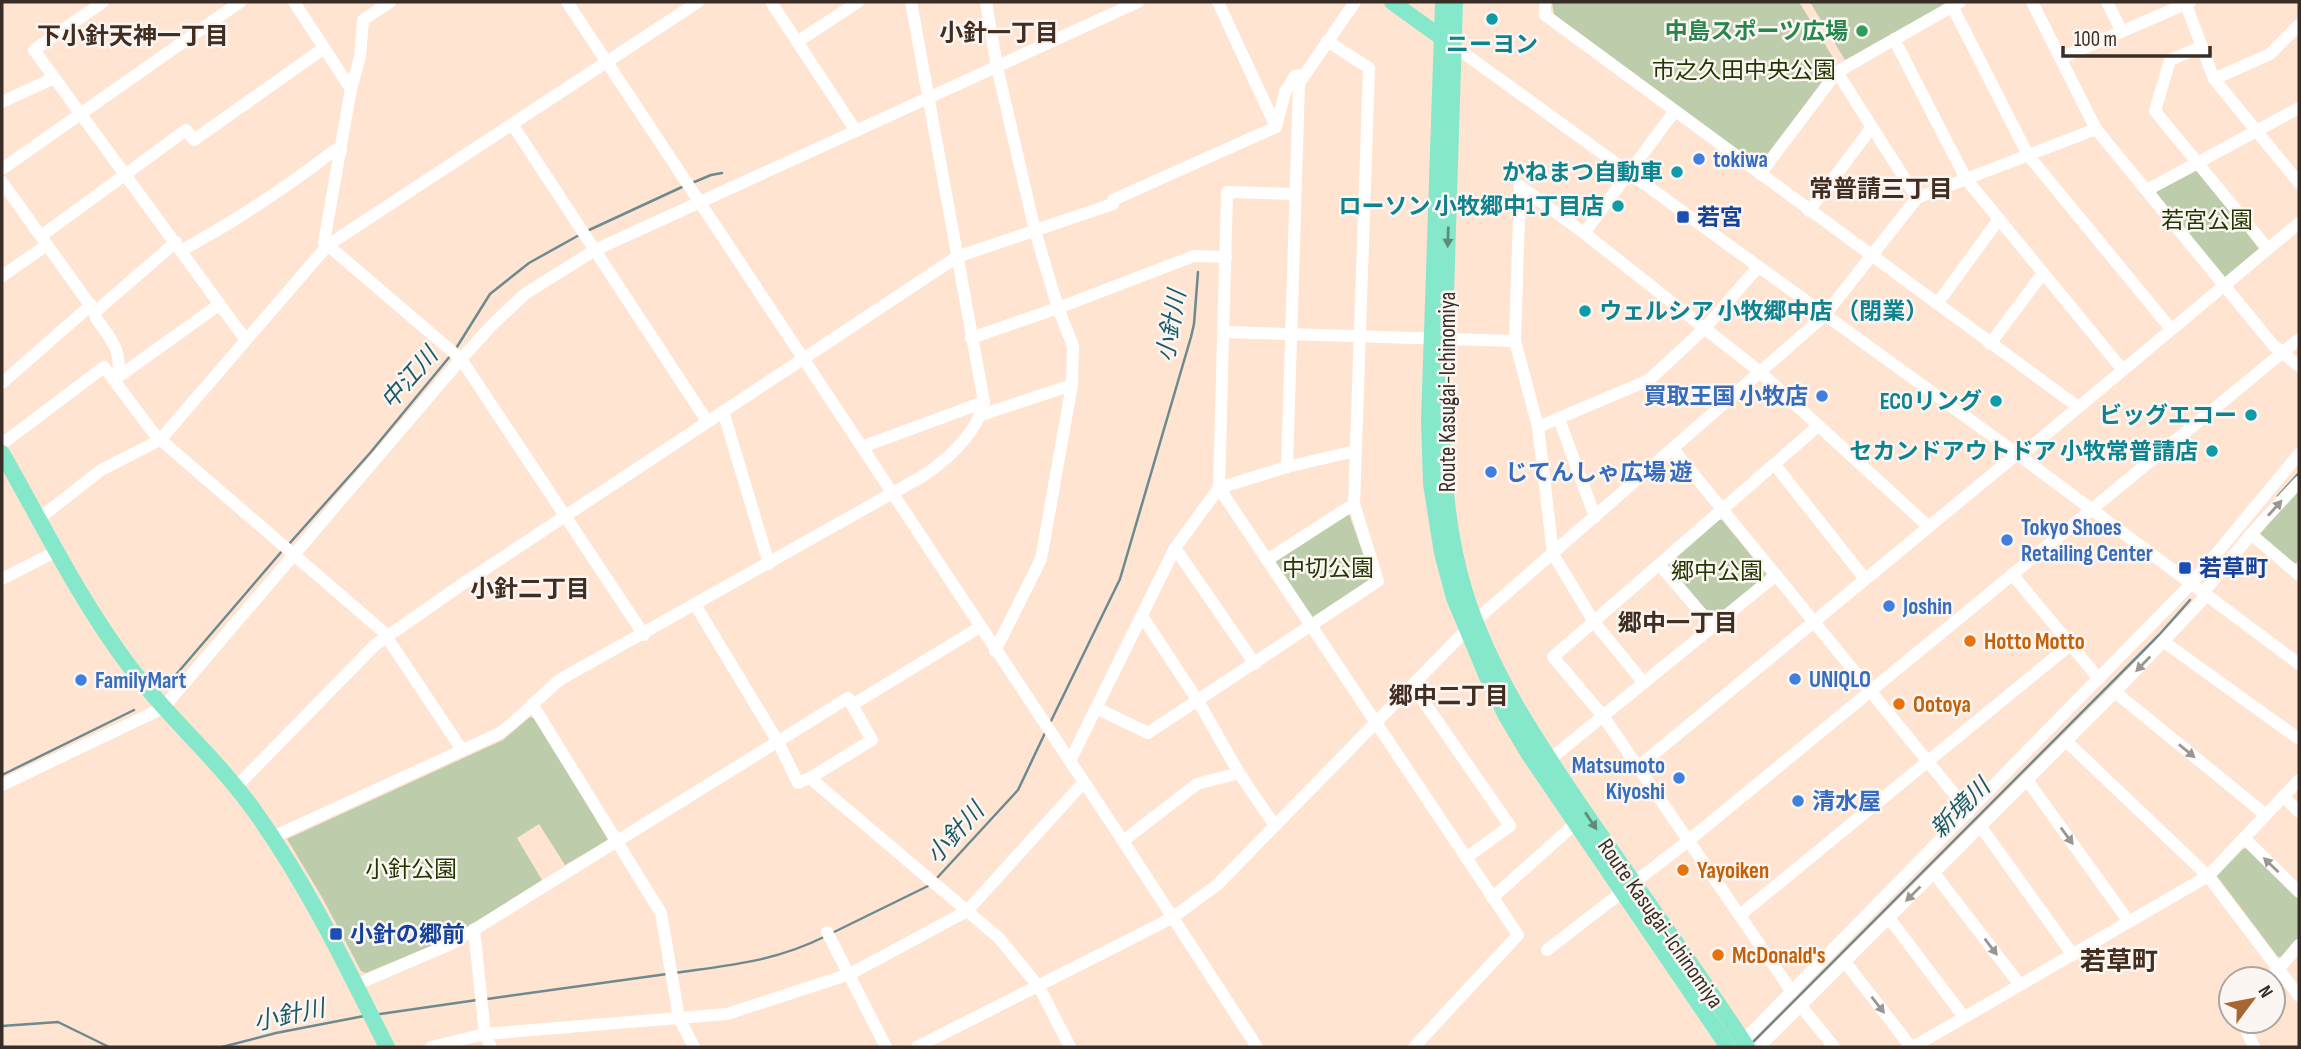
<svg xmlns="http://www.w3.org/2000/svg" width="2301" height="1049" viewBox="0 0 2301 1049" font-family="'Sofia Sans Condensed','Noto Sans JP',sans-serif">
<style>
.green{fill:#bdcdac}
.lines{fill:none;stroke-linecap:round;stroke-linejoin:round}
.stream{stroke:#6c8a8f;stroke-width:2.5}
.minor{stroke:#fff;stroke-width:12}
.major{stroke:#86e8cb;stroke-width:16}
.oneway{fill:#5f8b79}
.oneway2{fill:#9c9693}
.culture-dot{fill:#0f9aa8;stroke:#fcf6f2;stroke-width:2.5}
.leisure-dot{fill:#2e9e5b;stroke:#fcf6f2;stroke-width:2.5}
.shop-dot{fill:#3f7fe0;stroke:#fcf6f2;stroke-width:2.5}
.transit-dot{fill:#1a4fb4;stroke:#fcf6f2;stroke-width:2.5}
.food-dot{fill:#e8710a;stroke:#fcf6f2;stroke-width:2.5}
.labels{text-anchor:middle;stroke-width:5;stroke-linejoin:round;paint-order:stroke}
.leisure-label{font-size:23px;font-weight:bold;fill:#27864d;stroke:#fcf6f2;text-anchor:end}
.culture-label{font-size:23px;font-weight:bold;fill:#0d838f;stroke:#fcf6f2;text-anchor:end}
.park-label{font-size:23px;fill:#223600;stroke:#fcf6f2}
.shop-label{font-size:23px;font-weight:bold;fill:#366cbe;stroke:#fcf6f2;text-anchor:start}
.transit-label{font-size:23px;font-weight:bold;fill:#164399;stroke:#fcf6f2;text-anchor:start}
.street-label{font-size:23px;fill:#382e27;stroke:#fcf6f2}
.food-label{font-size:23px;font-weight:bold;fill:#c56008;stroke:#fcf6f2;text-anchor:start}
.neighbourhood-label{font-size:24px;font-weight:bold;fill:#422e20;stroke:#fcf6f2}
.water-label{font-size:24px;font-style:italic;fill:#1a5b67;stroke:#fcf6f2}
.quarter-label{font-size:26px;font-weight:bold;fill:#422e20;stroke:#fcf6f2}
</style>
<rect width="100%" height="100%" fill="#ffe4d2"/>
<g class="green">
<path d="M1552 2H1799L1837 64 1762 163H1756L1554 15Z"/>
<path d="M1810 2H1949L1845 60Z"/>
<path d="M2198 170 2259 249 2223 279 2156 192Z"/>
<path d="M2299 487V561L2293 565 2260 534Z"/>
<path d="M1349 514 1372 579 1313 618 1275 562Z"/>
<path d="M1717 520H1722L1766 574 1765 578 1713 620 1668 568V564Z"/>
<path d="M530 717 538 719 608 840 565 865 539 824 517 838 542 880 450 938 366 973 361 971 323 899 287 839 503 740Z"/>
<path d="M2247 848 2299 898V938L2283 957H2278L2217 876 2243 849Z"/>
</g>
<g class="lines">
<g class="stream">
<path d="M692 183 711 175 722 173"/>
<path d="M587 231 682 187"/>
<path d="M455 350 490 294 529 263 581 234"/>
<path d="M2278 496 2299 473"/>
<path d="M289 544 370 453 451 355"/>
<path d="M174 677 282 551"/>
<path d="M1051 721 1120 579 1191 337 1194 324 1198 272"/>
<path d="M2 775 134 710"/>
<path d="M937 878 1018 790 1045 733"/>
<path d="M832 933 930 885"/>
<path d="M674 973C730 965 774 962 826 936"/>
<path d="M487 999 667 974"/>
<path d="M380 1014 477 1000"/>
<path d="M2 1026 58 1022 109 1047"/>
<path d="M1754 1041 2159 635 2190 600"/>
<path d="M222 1047 276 1033 364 1016"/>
</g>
<g class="minor">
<path d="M103 2 34 50 245 339"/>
<path d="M294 2 351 89"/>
<path d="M390 2 363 20 360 57 351 89 324 242 461 359 644 635"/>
<path d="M567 2 1123 841 1257 1047"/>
<path d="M771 2 856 131"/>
<path d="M986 2 997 67 1035 231 1058 308 1073 346 1072 385 1041 559 995 651"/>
<path d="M1545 2V15L2078 407"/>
<path d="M2032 2 2096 129 2273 345 2299 366"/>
<path d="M2107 2 2121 30"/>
<path d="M2185 2 2214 79 2299 183"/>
<path d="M1952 6 2028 155 2171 329"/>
<path d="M1894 39 1966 179 2122 369"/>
<path d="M797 42 858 2"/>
<path d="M1454 46 2020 456 2299 664"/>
<path d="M2201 47 2170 60 2155 111 2268 249"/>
<path d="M2061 58 2190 2"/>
<path d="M1837 72 1917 198"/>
<path d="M2214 79 2270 54 2299 25"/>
<path d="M2 102 54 78"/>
<path d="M512 124 707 421"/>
<path d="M1276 127 1285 92 1295 76 1302 75"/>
<path d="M2 169 240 2"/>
<path d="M1760 174 1837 72 1960 2"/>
<path d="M2 182 95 312 96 318C111 340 122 349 118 377L114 381"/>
<path d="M1520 186 1584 233 1760 372 1929 527"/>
<path d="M1520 186 1515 341 1538 427 1553 554 1594 622 1643 682"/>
<path d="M2147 190 2299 108"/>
<path d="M1295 194 1227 192 1219 488 1518 935 1414 1047"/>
<path d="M1809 211 1872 127"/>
<path d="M1584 233 1674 112"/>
<path d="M41 236 186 130 194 140 324 48"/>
<path d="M182 250C238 220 284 189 335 150L341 151"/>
<path d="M2 276 47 245"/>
<path d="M1937 304 1999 219"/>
<path d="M95 312 176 242"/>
<path d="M1224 332 1515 341"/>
<path d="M971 338 1058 308 1194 256 1226 257"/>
<path d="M1990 344 2043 273"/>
<path d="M118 377 220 304"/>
<path d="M2 383 91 305"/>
<path d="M723 411 769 564"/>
<path d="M981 415 1072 385"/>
<path d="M1559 419 1595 517"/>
<path d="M1538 427 1649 380 1705 328 1758 267"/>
<path d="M2 444 104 367 155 435 387 635"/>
<path d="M862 447 984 402"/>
<path d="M1673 449 1969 812"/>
<path d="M2020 456 2299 223"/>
<path d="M1775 465 1865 579"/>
<path d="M1287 467 1299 83 1355 2"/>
<path d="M40 518 101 470 160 440 328 245 698 2"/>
<path d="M2251 534 2299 575"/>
<path d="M1175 548 1255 664"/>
<path d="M1267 560 1354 504"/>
<path d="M1660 565 1712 626"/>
<path d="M2012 574 2099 679"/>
<path d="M2 579 57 551"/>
<path d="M2203 593 2251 534 2299 482"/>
<path d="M696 606 778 742 798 783 810 778 999 938 1039 987 1070 1047"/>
<path d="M1142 616 1198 701 1239 773 1275 826"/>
<path d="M386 636 462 750"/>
<path d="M2164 642 2299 739"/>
<path d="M1413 686 1510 826 1466 858"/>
<path d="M2115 692 2266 815"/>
<path d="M532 704 661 913 679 1018 694 1047"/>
<path d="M852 705 980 627"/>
<path d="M1096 708 1148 733 1378 581 1354 504 1369 68 1327 41"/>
<path d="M2066 741 2208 876 2299 996"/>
<path d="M1549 760 1776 575"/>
<path d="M1070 761 1175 548 1219 488 1287 467 1355 451"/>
<path d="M1638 767 2017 454"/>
<path d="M2027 780 2129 922"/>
<path d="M2 785 163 708 461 359 493 324 525 294 595 250 1138 2"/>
<path d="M236 787 375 645 464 583 957 257 1113 204V200L1276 127 1218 2"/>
<path d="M2283 796 2299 812"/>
<path d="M1981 827 2073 955"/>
<path d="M273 837 498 734C522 718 539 696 561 679L923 476C948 459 977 433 984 402L911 2"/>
<path d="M2244 838 2299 892"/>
<path d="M1123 841 1197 784 1239 773"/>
<path d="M1934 873 2020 985"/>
<path d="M1492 898 1576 823"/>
<path d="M1740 915 2070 645"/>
<path d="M1889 918 1964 1017"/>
<path d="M474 929 485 1034 491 1047"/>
<path d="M827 932 886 1047"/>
<path d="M1547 950 1688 841 2299 339"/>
<path d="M1845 962 1911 1047"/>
<path d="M2270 979 2299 945"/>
<path d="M355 985 451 944 848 698 872 740 810 778"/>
<path d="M1792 992 1603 716 1553 657 1818 426"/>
<path d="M1801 1006 1834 1047"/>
<path d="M2242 1021 2254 1047"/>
<path d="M1743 1041 2191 584 2299 454"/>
<path d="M431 1047 485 1034 727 1014 850 974 967 911 1083 783"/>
<path d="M917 1047 1172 918 1217 885 1476 620 1824 316 1917 198 2096 129"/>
<path d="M1759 1047 2115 692 2206 596"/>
<path d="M1913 1047 2208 876 2299 780"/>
</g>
<g class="major">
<path d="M1392 2 1449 43"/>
<path d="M1443 2 1429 421 1431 484 1442 553 1454 598 1487 677 1506 716 1528 753 1728 1047"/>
<path d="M1455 2 1442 424C1443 481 1448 537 1465 592 1490 672 1537 742 1584 811 1638 890 1695 967 1747 1047"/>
<path d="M2 453C43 525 80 601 130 667 169 719 221 762 258 816 309 888 347 968 387 1047"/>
</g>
</g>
<defs><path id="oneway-solid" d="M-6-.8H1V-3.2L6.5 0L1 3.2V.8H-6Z" transform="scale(1.75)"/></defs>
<g class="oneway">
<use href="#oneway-solid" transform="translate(1448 237) rotate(92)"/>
<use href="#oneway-solid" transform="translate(1591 821) rotate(56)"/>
</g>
<g class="oneway2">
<use href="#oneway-solid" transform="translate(2275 508) rotate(-48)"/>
<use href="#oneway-solid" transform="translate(2143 664) rotate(134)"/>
<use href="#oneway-solid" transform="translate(2187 751) rotate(39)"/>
<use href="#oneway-solid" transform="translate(2067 836) rotate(54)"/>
<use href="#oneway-solid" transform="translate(2271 865) rotate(-136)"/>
<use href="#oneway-solid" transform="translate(1913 894) rotate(135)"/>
<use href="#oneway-solid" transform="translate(1991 947) rotate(53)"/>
<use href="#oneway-solid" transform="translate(1878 1005) rotate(52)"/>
</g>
<g class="culture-dot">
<circle cx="1492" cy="19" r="7"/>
<circle cx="1677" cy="172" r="7"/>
<circle cx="1618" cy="206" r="7"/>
<circle cx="1585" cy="311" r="7"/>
<circle cx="1996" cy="401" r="7"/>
<circle cx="2251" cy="415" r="7"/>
<circle cx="2212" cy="451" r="7"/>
</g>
<circle class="leisure-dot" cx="1862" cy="31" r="7"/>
<g class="shop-dot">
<circle cx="1699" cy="159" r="7"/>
<circle cx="1822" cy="396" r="7"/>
<circle cx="1491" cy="472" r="7"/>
<circle cx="2007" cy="540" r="7"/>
<circle cx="1889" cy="606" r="7"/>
<circle cx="1795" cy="679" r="7"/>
<circle cx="81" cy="680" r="7"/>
<circle cx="1679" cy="778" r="7"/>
<circle cx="1798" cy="801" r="7"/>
</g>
<g class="transit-dot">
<rect x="1676" y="210" width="14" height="14" rx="3.5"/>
<rect x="2178" y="561" width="14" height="14" rx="3.5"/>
<rect x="329" y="927" width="14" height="14" rx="3.5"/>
</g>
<g class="food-dot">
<circle cx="1970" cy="641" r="7"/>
<circle cx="1899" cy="704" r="7"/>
<circle cx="1683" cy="870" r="7"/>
<circle cx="1718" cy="955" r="7"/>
</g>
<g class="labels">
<g class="leisure-label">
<text x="1848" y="39">中島スポーツ広場</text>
</g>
<g class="culture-label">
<text x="1492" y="52" text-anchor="middle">ニーヨン</text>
<text x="1663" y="180">かねまつ自動車</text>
<text x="1604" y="214">ローソン 小牧郷中1丁目店</text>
<text x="1599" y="319" text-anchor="start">ウェルシア 小牧郷中店 （閉業）</text>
<text x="1982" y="409">ECOリング</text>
<text x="2237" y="423">ビッグエコー</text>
<text x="2198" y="459">セカンドアウトドア 小牧常普請店</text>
</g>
<g class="park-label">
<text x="1744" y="78">市之久田中央公園</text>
<text x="2207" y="228">若宮公園</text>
<text x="1328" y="576">中切公園</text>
<text x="1717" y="579">郷中公園</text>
<text x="411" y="877">小針公園</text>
</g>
<g class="shop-label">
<text x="1713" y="167">tokiwa</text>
<text x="1808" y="404" text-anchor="end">買取王国 小牧店</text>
<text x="1505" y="480">じてんしゃ広場 遊</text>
<text x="2021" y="535">Tokyo Shoes<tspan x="2021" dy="26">Retailing Center</tspan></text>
<text x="1903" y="614">Joshin</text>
<text x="1809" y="687">UNIQLO</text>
<text x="95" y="688">FamilyMart</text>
<text x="1665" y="773" text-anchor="end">Matsumoto<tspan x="1665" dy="26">Kiyoshi</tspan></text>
<text x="1812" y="809">清水屋</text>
</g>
<g class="transit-label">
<text x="1697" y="225">若宮</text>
<text x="2199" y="576">若草町</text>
<text x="350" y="942">小針の郷前</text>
</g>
<g class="street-label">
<text transform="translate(1447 392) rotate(-90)" y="8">Route Kasugai-Ichinomiya</text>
<text transform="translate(1661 923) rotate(55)" y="8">Route Kasugai-Ichinomiya</text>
</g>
<g class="food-label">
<text x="1984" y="649">Hotto Motto</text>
<text x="1913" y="712">Ootoya</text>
<text x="1697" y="878">Yayoiken</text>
<text x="1732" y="963">McDonald's</text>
</g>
<g class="neighbourhood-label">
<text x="999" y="41">小針一丁目</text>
<text x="133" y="44">下小針天神一丁目</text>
<text x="1881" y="197">常普請三丁目</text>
<text x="530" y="597">小針二丁目</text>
<text x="1678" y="631">郷中一丁目</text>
<text x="1449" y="704">郷中二丁目</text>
</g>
<g class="water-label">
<text transform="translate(1171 326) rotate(-80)" y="8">小針川</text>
<text transform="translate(409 378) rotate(-49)" y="8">中江川</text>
<text transform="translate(1960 808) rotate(-45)" y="8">新境川</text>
<text transform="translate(955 833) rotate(-48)" y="8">小針川</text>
<text transform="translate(289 1015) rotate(-12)" y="8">小針川</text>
</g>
<g class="quarter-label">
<text x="2119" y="970">若草町</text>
</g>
</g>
<rect width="2301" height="1049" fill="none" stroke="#382e27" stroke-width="7"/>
<g transform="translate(2252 1000) rotate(58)"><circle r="33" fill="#fcf6f2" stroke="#aea6a1" stroke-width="2"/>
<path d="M0-5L12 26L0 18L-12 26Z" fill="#a86632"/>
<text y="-10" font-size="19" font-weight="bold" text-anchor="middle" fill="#382e27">N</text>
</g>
<path d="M2063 46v10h147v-10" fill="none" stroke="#382e27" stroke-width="3.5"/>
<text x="2074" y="46" font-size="21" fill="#382e27" stroke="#fcf6f2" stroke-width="5" paint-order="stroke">100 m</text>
</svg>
